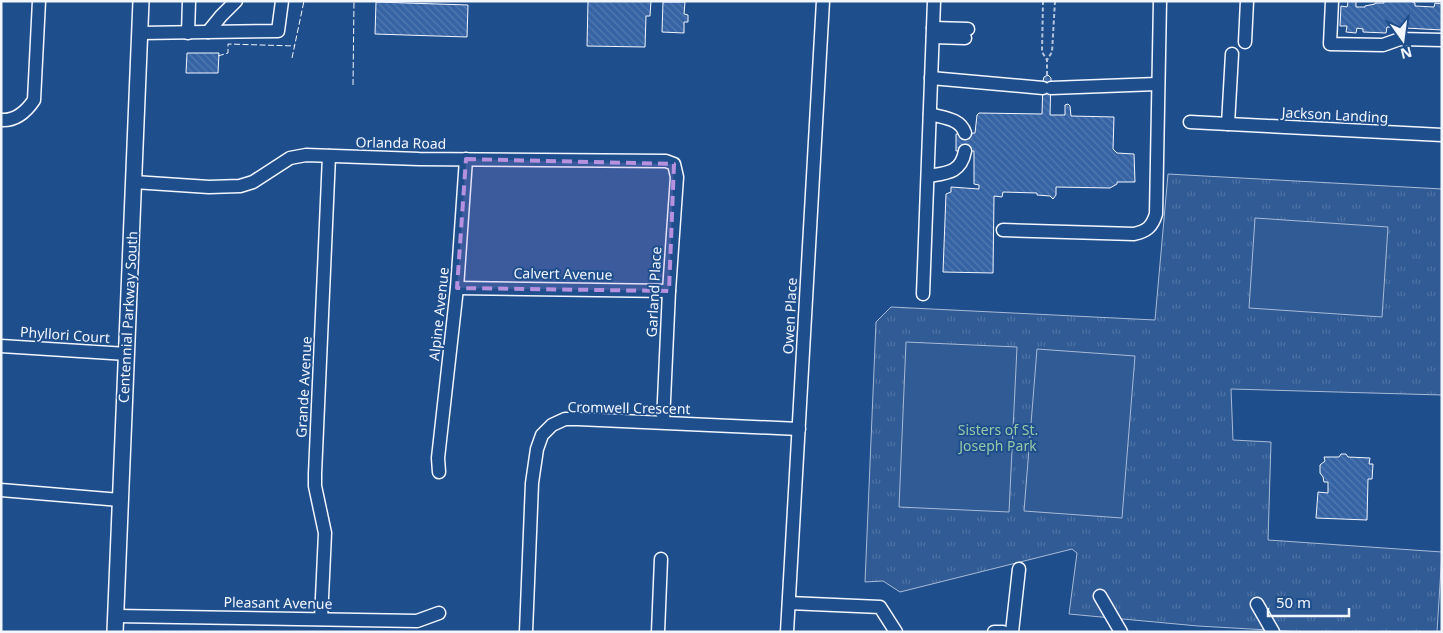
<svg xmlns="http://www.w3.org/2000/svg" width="1443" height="633" viewBox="0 0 1443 633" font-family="'Noto Sans',sans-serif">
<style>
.grass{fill:url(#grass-tufts);stroke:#a8bbd7}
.pitch{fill:#305b95;stroke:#a8bbd7}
.building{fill:url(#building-back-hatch);stroke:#f2f6ff}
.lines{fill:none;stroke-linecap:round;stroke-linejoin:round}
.minor-casing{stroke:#f2f6ff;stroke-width:15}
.major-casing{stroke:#f2f6ff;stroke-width:18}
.path{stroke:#b3c4dc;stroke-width:2;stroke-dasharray:4 2.5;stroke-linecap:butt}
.minor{stroke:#1f4e8c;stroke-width:12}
.major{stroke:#1f4e8c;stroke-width:15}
.fence{stroke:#f2f6ff;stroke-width:1;stroke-dasharray:6 2.5;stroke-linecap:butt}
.marked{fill:#b691df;fill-opacity:0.2;stroke:#b691df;stroke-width:4;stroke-dasharray:10 6;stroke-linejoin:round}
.labels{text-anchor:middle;stroke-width:4;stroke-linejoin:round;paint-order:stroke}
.street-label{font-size:14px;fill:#f2f6ff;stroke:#1f4e8c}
.park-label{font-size:14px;fill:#97c8a6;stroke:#1f4e8c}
</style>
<defs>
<pattern id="grass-tufts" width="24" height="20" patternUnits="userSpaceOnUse" patternTransform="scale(1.25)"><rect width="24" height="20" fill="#305b95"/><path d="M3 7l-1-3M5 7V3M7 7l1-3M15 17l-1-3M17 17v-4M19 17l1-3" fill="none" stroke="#4e73a5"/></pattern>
<pattern id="building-back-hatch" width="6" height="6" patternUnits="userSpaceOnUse" patternTransform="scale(1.25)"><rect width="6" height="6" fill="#3563a3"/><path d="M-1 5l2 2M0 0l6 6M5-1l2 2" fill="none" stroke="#537ab1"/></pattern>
</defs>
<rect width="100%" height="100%" fill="#1f4e8c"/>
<path class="grass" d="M1168 174 1442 189V395L1231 389 1233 440 1271 442 1268 540 1442 552 1437 632H1303L1198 626 1069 614 1077 553 1072 549 900 592 883 581 865 582 876 322 891 307 1155 320Z"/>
<g class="pitch">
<path d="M1255 218 1388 227 1382 317 1249 308Z"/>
<path d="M906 342 1017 347 1009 512 899 507Z"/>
<path d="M1037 349 1135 356 1122 518 1024 511Z"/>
</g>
<g class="building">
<path d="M588 1H651L650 16H646L645 47 587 46Z"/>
<path d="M1346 1H1361H1356V7H1365V6L1375 4V3H1384V1H1411L1415 3V6L1434 7 1435 3 1442 4V30L1387 27 1386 33 1363 32V29L1357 28 1356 33 1346 32 1347 26H1340L1341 6 1347 7 1348 3Z"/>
<path d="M376 2 468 5 467 37 375 34Z"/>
<path d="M663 2H685L684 14 688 15V22H684V33L662 32Z"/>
<path d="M187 53H219L218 73H186Z"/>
<path d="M1048 75 1051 78 1050 115H1065V105L1068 104 1070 106 1071 116 1114 117 1113 149 1117 153 1134 154 1135 182H1117V184L1110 188 1056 187V195L1053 199 1050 196 1037 195V193L1003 192 1002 197 994 196 993 273 943 272 946 194 951 192V187L979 189V185L974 184V151H956V134L975 133 977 115 979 113 1042 114 1043 81 1044 77Z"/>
<path d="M1341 454H1346L1348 457 1370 458 1369 464H1373L1372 479H1368L1367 520 1316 518 1318 492 1328 493V482H1324L1323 477 1320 473V465L1325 461 1324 457H1339Z"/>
</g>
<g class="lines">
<g class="minor-casing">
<g id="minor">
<path d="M1332 1 1330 44 1383 45 1400 39 1442 40"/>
<path d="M933 28 968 29"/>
<path d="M208 32 221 16 236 1"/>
<path d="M140 33 278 31 282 1"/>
<path d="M188 33 189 1"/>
<path d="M933 37 965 38"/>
<path d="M1245 42 1247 1"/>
<path d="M931 78 1043 88"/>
<path d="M1051 88 1157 84"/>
<path d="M930 114C943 118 960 118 965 133"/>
<path d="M1 120C16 121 26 112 34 100L39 1"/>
<path d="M1190 122 1442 135"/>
<path d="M1228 124 1232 54"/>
<path d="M928 176C947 173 961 173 965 151"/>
<path d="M134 182 209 187 240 186 253 182 290 158 306 155 419 159 666 161 674 164 677 177 669 291 663 422"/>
<path d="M1003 230 1134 234C1147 231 1152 227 1156 214L1160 1"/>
<path d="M457 288 669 291"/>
<path d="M923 294 934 1"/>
<path d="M1 346 127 354"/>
<path d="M439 472 438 458 457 288 466 159"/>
<path d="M1 490 120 500"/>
<path d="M1100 596 1121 632"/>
<path d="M789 603 880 607 896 632"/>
<path d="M1257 604 1273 632"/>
<path d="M116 616 417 621 439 613"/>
<path d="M321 619 325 533 315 486V474L329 156"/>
<path d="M526 632 532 483 537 449 542 435 552 425 565 419H578L799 429"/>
<path d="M658 632 661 559"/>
<path d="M787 632 823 1"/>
<path d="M994 632H1003"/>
<path d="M1012 632 1019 569"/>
</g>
</g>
<g class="major-casing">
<path id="major" d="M115 632 141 1"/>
</g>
<g class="path">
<path d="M1043 1 1042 52 1047 60"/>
<path d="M1047 75V60L1052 52 1055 1"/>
</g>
<use href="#minor" class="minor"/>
<use href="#major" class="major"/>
<g class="fence">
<path d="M218 56 228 53V44L295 46"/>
<path d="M292 58 304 1"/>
<path d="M353 85 354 1"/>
</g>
</g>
<path class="marked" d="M466 159 674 164 669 291 457 288Z"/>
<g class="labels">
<g class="street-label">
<text transform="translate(1335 115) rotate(3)" y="5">Jackson Landing</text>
<text transform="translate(401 143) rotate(1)" y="5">Orlanda Road</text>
<text transform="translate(563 274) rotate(1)" y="5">Calvert Avenue</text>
<text transform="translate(654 292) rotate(-87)" y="5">Garland Place</text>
<text transform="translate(439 314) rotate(-84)" y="5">Alpine Avenue</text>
<text transform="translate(790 316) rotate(-87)" y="5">Owen Place</text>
<text transform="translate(128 317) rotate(-87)" y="5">Centennial Parkway South</text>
<text transform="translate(65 335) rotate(4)" y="5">Phyllori Court</text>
<text transform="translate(304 387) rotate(-87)" y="5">Grande Avenue</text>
<text transform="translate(629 408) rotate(1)" y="5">Cromwell Crescent</text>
<text transform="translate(278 603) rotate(1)" y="5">Pleasant Avenue</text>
</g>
<g class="park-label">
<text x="998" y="435">Sisters of St.<tspan x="998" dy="16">Joseph Park</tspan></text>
</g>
</g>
<rect width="1443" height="633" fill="none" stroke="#f2f6ff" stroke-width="5"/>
<g transform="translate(1403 40) rotate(166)" stroke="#1f4e8c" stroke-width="4" paint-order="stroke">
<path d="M0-4L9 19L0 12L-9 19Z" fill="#f2f6ff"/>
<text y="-8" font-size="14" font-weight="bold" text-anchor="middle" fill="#f2f6ff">N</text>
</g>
<path d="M1268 608v8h81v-8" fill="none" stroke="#f2f6ff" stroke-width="2.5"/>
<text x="1276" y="608" font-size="15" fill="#f2f6ff" stroke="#1f4e8c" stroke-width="4" paint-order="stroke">50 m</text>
</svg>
